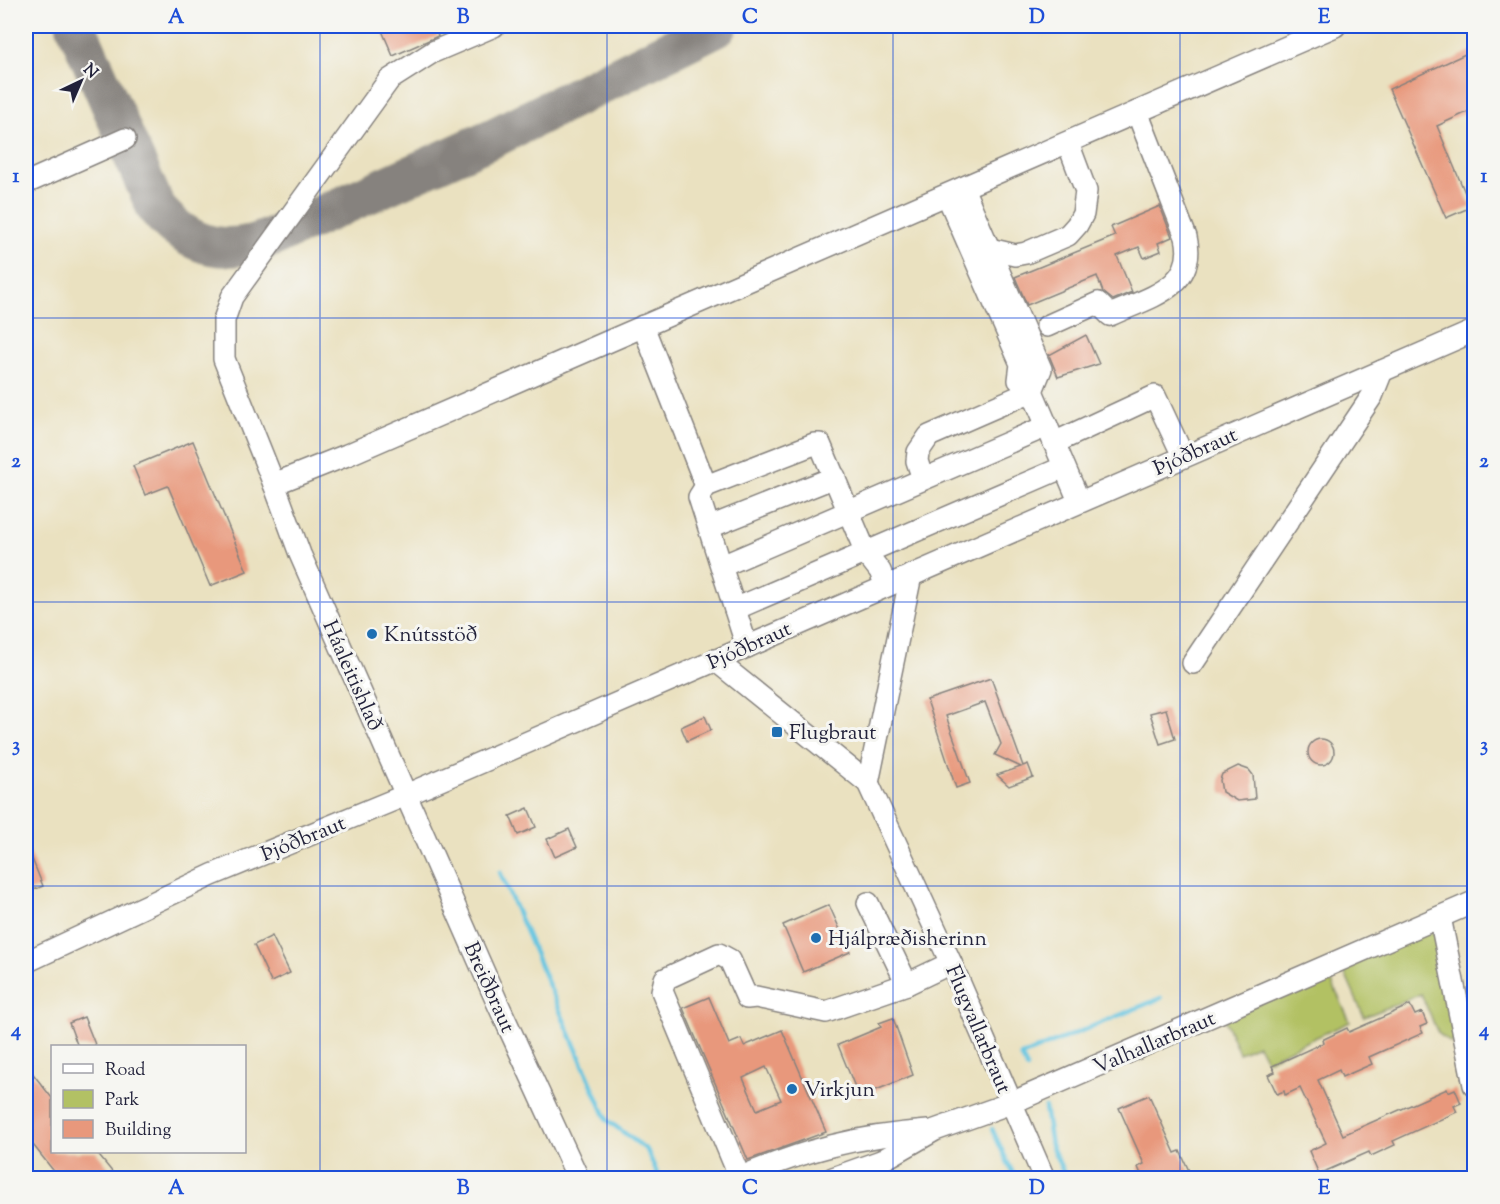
<svg xmlns="http://www.w3.org/2000/svg" width="1500" height="1204" viewBox="0 0 1500 1204" font-family="'Sorts Mill Goudy',serif">
<style>
.green{fill:#b2c164;stroke:#6a7250;stroke-width:1.5}
.lines{fill:none;stroke-linecap:round;stroke-linejoin:round}
.stream{stroke:#62c4e0;stroke-width:4.5}
.taxiway{stroke:#86827e;stroke-width:40}
.building{fill:#e8987c;fill-rule:evenodd}
.minor-casing{stroke:#86827e;stroke-width:24}
.minor{stroke:#fff;stroke-width:21}
.grid{fill:none;stroke:#1d4ed8;stroke-width:1.5;stroke-opacity:0.55}
.poi-dot{fill:#1f6fb2;stroke:#f6f6f2;stroke-width:2}
.labels{text-anchor:middle;stroke-width:6;stroke-linejoin:round;paint-order:stroke}
.street-label{font-size:21px;fill:#22223b;stroke:#f6f6f2}
.poi-label{font-size:21px;fill:#22223b;stroke:#f6f6f2;text-anchor:start}
.neatline{fill:none;stroke:#1d4ed8;stroke-width:2}
.grid-label{font-size:20px;text-anchor:middle;font-weight:bold;fill:#1d4ed8}
</style>
<rect width="100%" height="100%" fill="#f6f6f2"/>
<filter id="ink" filterUnits="userSpaceOnUse"><feTurbulence type="fractalNoise" baseFrequency=".0167" numOctaves="2"/><feDisplacementMap in="SourceGraphic" scale="12" xChannelSelector="R" yChannelSelector="G"/><feConvolveMatrix kernelMatrix="1 2 1 2 8 2 1 2 1" color-interpolation-filters="sRGB"/></filter>
<filter id="wash" filterUnits="userSpaceOnUse"><feTurbulence type="fractalNoise" baseFrequency=".008" numOctaves="4" result="noise"/><feDisplacementMap in="SourceGraphic" scale="24" xChannelSelector="R" yChannelSelector="G"/><feGaussianBlur stdDeviation="1.35" result="paint"/><feColorMatrix in="noise" values="0 0 0 0 0 0 0 0 0 0 0 0 0 0 0 0 0 1.4 0 .05"/><feComposite in="paint" operator="in"/></filter>
<g filter="url(#wash)">
<rect width="100%" height="100%" fill="#eae1c0"/>
<g class="green">
<path d="M1425 930 1439 936 1465 1035 1451 1043 1438 1033 1421 994 1364 1017 1342 967Z"/>
<path d="M1334 970 1336 976 1331 980 1350 1022 1266 1060 1258 1045 1239 1053 1224 1018Z"/>
</g>
<g class="lines">
<g class="stream">
<path d="M500 872 607 1120 647 1150 659 1178"/>
<path d="M1027 1068 1021 1056 1161 998"/>
<path d="M1045 1108 1051 1145 1066 1178"/>
<path d="M992 1129 1015 1178"/>
</g>
<path class="taxiway" d="M76 26 156 208C189 248 227 257 275 236L495 137 718 26"/>
</g>
<g id="blocks">
<g class="building">
<path d="M380 26H434L438 36 393 56Z"/>
<path d="M1474 50V109L1437 126 1471 207 1446 218 1389 89Z"/>
<path d="M1160 206 1172 237 1158 243 1161 251 1144 258 1139 247 1117 256 1132 292 1113 300 1103 292 1097 276 1027 305 1015 277 1115 236 1111 227Z"/>
<path d="M1086 335 1099 364 1058 377 1049 355Z"/>
<path d="M193 441 247 571 210 586 168 486 145 495 133 466Z"/>
<path d="M991 678 1023 766 1028 764 1033 777 1009 786 997 775 1021 767 995 755 1001 744 985 702 946 716 970 783 956 788 927 700Z"/>
<path d="M1166 709 1175 739 1160 744 1150 713Z"/>
<path d="M705 716 711 730 687 741 681 727Z"/>
<circle cx="1321" cy="752" r="13"/>
<path d="M1238 766 1249 770 1253 775 1255 799 1237 801 1222 792 1220 780 1222 774Z"/>
<path d="M528 808 536 827 518 835 510 816Z"/>
<path d="M569 829 577 847 555 857 547 839Z"/>
<path d="M26 844 43 886 26 893Z"/>
<path d="M829 905 850 952 803 972 783 925Z"/>
<path d="M272 936 290 973 271 982 254 945Z"/>
<path d="M709 997 729 1044 741 1039 744 1046 782 1030 826 1132 748 1160 683 1008ZM766 1067 781 1100 757 1110 743 1078Z"/>
<path d="M1410 1005 1415 1015 1422 1012 1427 1024 1420 1027 1423 1033 1369 1057 1372 1064 1342 1077 1339 1070 1318 1080 1343 1135 1447 1089 1448 1092 1455 1089 1461 1103 1454 1106 1457 1112 1393 1141 1395 1145 1371 1156 1369 1152 1319 1174 1309 1151 1326 1143 1300 1088 1285 1095 1284 1091 1277 1094 1268 1075 1275 1072 1272 1066 1323 1043 1322 1040 1347 1028 1349 1032Z"/>
<path d="M84 1017 96 1047H78L69 1023Z"/>
<path d="M893 1018 913 1075 859 1097 838 1045 881 1027 879 1023Z"/>
<path d="M26 1065 52 1098V1152H96L118 1179H60L26 1136Z"/>
<path d="M1149 1095 1175 1153 1180 1151 1190 1173 1176 1179H1143L1138 1167 1144 1164 1119 1108Z"/>
</g>
</g>
</g>
<g filter="url(#ink)">
<use href="#blocks" fill-opacity="0" stroke="#86827e" stroke-width="1.5"/>
<g class="lines">
<g class="minor-casing">
<g id="minor">
<path d="M494 26 433 52 389 80 232 297 224 320V359L274 484 347 455 1335 26"/>
<path d="M26 183 125 139"/>
<path d="M947 195 1021 364 1019 380 1032 391 1079 501"/>
<path d="M981 247 1015 255 1026 253 1068 235 1077 225 1083 214 1086 191 1068 143"/>
<path d="M643 326 706 486"/>
<path d="M1047 326 1098 303 1110 315C1147 298 1198 288 1186 237L1137 112"/>
<path d="M1054 443 1155 396 1183 456"/>
<path d="M923 479 917 461 918 452 929 436 1032 391 1041 369 963 188"/>
<path d="M274 484 300 554 497 1002 578 1178"/>
<path d="M710 527 835 477"/>
<path d="M722 566 1047 426"/>
<path d="M735 609 1064 467"/>
<path d="M747 647 699 497 706 486 814 444H820L866 553 880 571 886 586"/>
<path d="M715 660 868 783 951 963 1044 1178"/>
<path d="M1193 663 1372 396 1382 371"/>
<path d="M868 783 911 575"/>
<path d="M868 903 907 984"/>
<path d="M1440 917 1474 1085"/>
<path d="M26 962 212 875 406 795 1474 331"/>
<path d="M739 1178C804 1150 857 1136 928 1131"/>
<path d="M740 1178 662 991 665 979 719 954 730 960 747 998 756 997 826 1012 907 984 951 963"/>
<path d="M833 1178 881 1161 935 1130 1011 1103 1474 902"/>
</g>
</g>
<use href="#minor" class="minor"/>
</g>
</g>
<path class="grid" d="M320 26V1178M607 26V1178M893 26V1178M1180 26V1178M26 318H1474M26 602H1474M26 886H1474"/>
<g class="poi-dot">
<circle cx="372" cy="634" r="6"/>
<rect x="771" y="726" width="12" height="12" rx="3"/>
<circle cx="816" cy="938" r="6"/>
<circle cx="792" cy="1089" r="6"/>
</g>
<g class="labels">
<g class="street-label">
<text transform="translate(1195 451) rotate(-24)" y="7">Þjóðbraut</text>
<text transform="translate(749 645) rotate(-24)" y="7">Þjóðbraut</text>
<text transform="translate(353 675) rotate(66)" y="7">Háaleitishlað</text>
<text transform="translate(303 838) rotate(-22)" y="7">Þjóðbraut</text>
<text transform="translate(490 987) rotate(66)" y="7">Breiðbraut</text>
<text transform="translate(979 1029) rotate(67)" y="7">Flugvallarbraut</text>
<text transform="translate(1154 1042) rotate(-23)" y="7">Valhallarbraut</text>
</g>
<g class="poi-label">
<text x="384" y="641">Knútsstöð</text>
<text x="789" y="739">Flugbraut</text>
<text x="828" y="945">Hjálpræðisherinn</text>
<text x="804" y="1096">Virkjun</text>
</g>
</g>
<rect width="1500" height="1204" fill="none" stroke="#f6f6f2" stroke-width="66"/>
<rect x="51" y="1045" width="195" height="108" fill="#f6f6f2" stroke="#a1a1a9" stroke-width="1.5"/>
<rect x="63" y="1064" width="30" height="9" fill="#ffffff" stroke="#a1a1a9" stroke-width="1.5"/>
<text x="105" y="1075" font-size="18" fill="#22223b">Road</text>
<rect x="63" y="1090" width="30" height="18" fill="#b2c164" stroke="#a1a1a9" stroke-width="1.5"/>
<text x="105" y="1105" font-size="18" fill="#22223b">Park</text>
<rect x="63" y="1120" width="30" height="18" fill="#e8987c" stroke="#a1a1a9" stroke-width="1.5"/>
<text x="105" y="1135" font-size="18" fill="#22223b">Building</text>
<g transform="translate(81 81) rotate(44)" stroke="#f6f6f2" stroke-width="4.5" paint-order="stroke">
<path d="M0-4.5L10 22L0 15L-10 22Z" fill="#22223b"/>
<text y="-9" font-size="16" font-weight="bold" text-anchor="middle" fill="#22223b">N</text>
</g>
<rect x="33" y="33" width="1434" height="1138" class="neatline"/>
<g class="grid-label">
<text x="176" y="23">A</text>
<text x="463" y="23">B</text>
<text x="750" y="23">C</text>
<text x="1037" y="23">D</text>
<text x="1324" y="23">E</text>
<text x="16" y="182">1</text>
<text x="1484" y="182">1</text>
<text x="16" y="467">2</text>
<text x="1484" y="467">2</text>
<text x="16" y="751">3</text>
<text x="1484" y="751">3</text>
<text x="16" y="1036">4</text>
<text x="1484" y="1036">4</text>
<text x="176" y="1194">A</text>
<text x="463" y="1194">B</text>
<text x="750" y="1194">C</text>
<text x="1037" y="1194">D</text>
<text x="1324" y="1194">E</text>
</g>
</svg>
